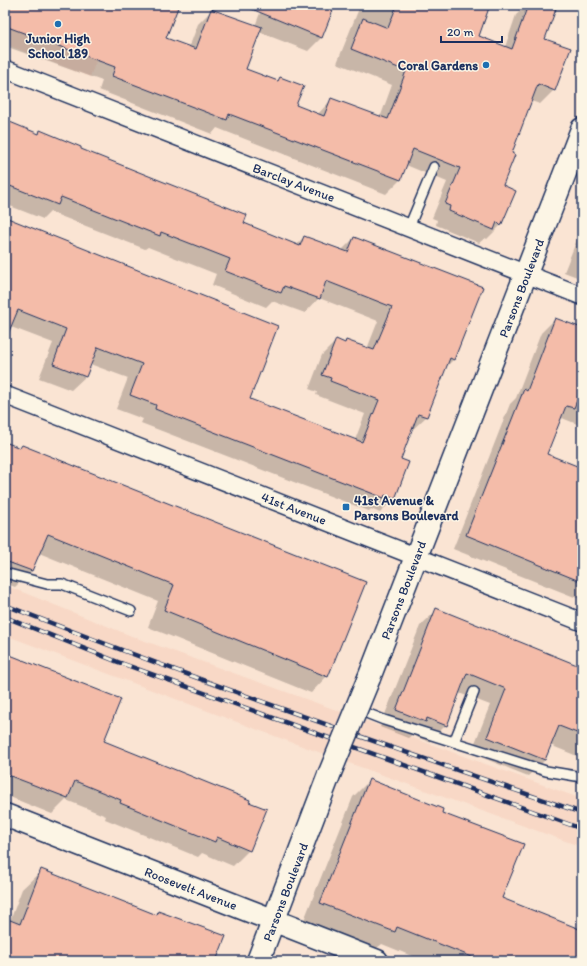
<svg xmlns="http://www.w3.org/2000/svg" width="587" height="966" viewBox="0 0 587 966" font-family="Itim,sans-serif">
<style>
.built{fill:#f8d8c6}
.shadow{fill:#0003}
.building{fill:#f4bca9;stroke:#1b2f5e}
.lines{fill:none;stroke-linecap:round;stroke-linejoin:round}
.service-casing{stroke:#1b2f5e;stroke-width:12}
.minor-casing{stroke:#1b2f5e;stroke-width:20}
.tertiary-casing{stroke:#1b2f5e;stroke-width:25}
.service{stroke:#fcf5e5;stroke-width:9}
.minor{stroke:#fcf5e5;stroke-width:17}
.tertiary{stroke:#fcf5e5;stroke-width:22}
.rail-casing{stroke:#1b2f5e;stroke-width:4.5}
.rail{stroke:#fcf5e5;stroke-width:3;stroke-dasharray:9;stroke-linecap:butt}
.tertiary-bridge-casing{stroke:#1b2f5e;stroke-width:25;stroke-linecap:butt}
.tertiary-bridge{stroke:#fcf5e5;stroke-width:22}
.poi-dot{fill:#1f6fb2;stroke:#fcf5e5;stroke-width:1.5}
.labels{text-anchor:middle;stroke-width:3;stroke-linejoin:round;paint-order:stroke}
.poi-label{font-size:13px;font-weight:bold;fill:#1b2f5e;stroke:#fcf5e5}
.street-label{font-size:13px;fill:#1b2f5e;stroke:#fcf5e5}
</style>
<rect width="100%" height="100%" fill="#fae4d3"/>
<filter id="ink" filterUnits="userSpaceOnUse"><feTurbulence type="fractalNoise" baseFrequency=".025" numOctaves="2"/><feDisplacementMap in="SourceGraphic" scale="8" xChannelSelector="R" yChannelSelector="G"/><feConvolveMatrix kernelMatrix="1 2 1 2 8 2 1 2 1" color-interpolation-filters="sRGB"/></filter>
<g filter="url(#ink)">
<g class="built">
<path d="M5 5H118L90 77 5 44Z"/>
<path d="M5 585 134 637 582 799V847L288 741 5 635Z"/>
</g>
<g class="shadow">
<path d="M5 5H178L165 39 189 48 198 24 212 10 255 26 262 8 255 5H334L322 37 308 51 259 32 245 69 277 81 280 78 295 106 317 115 332 99 380 118 392 85 337 63 360 6 357 5H489L477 37 505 47 516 15 527 5H541L544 39 554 90 540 104 531 101 511 154 502 186 501 225 487 239 485 238 479 243 436 225 437 220 432 218 447 182 406 165 400 180 386 194 217 128 212 134 99 90 102 81 5 46Z"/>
<path d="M5 121 38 134 40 131 243 224 296 245 304 237 341 251 354 238 454 359 445 368 426 417 411 431 400 460 394 498 380 513 371 509 369 511 141 423 143 419 116 409 128 378 90 364 86 376 71 390 39 378 53 343 11 327 5 341V219L249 399 355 440 365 414 316 395 317 392 309 389 322 355 336 341 344 344 346 341 367 349 378 321 319 298 305 313 272 301 266 307 212 285 216 274 148 247 145 249 50 212 43 219 5 204Z"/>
<path d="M582 227V279L564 272Z"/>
<path d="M555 319 582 329V426L562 418 559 422 546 455 582 469V600L453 549 510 404 516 398 541 333Z"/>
<path d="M5 443 327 676 311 693 148 627 158 601 39 553 32 571 15 587 5 583Z"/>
<path d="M437 610 582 668V758L550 745 545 760 528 776 471 753 490 705 459 693 446 725 429 742 412 735 408 738 380 727 420 626Z"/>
<path d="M5 654 103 741 248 803 249 850 233 866 202 853 198 857 105 819 106 816 66 800 52 814 5 795Z"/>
<path d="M369 781 441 813 501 898 579 929H582V961H424L382 944 377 948 304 920 353 797Z"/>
<path d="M41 871 155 915 158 912 215 961H5V919L10 921 22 889Z"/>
</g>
<g class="building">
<path d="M5 5H179L166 38 196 49 211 9 262 27 246 69 278 81 280 77 304 86 296 105 324 116 331 98 388 119 406 71 351 49 363 18 388 28 397 5H490L479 36 512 49 528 5H544L556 9 545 39 571 48 555 91 538 84 512 153 515 155 503 185 516 191 501 226 497 222 494 230 449 211 450 206 445 204 460 168 413 149 401 180 229 114 227 120 112 76 115 67 5 26Z"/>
<path d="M242 5H335L322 38Z"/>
<path d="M5 120 39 134 40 130 81 147V149L247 215 244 223 300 246 304 236 348 252 354 237 483 287 454 360 450 358 427 417 418 414 401 459 409 462 395 499 385 495 384 498 155 409 156 405 130 395 142 364 98 347 86 377 53 364 66 329 18 310 5 341V217L278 326 250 399 362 442 379 400 330 381 331 378 322 375 336 339 345 343 346 340 374 350 392 307 326 281 320 299 284 286 281 293 225 271 230 259 161 232 160 236 61 197 58 205 5 184Z"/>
<path d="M555 318 582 328V387L574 408 566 406 547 454 582 468V582L466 535 524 389 527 391Z"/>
<path d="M5 442 20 448 22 445 366 582 328 677 164 610 174 585 48 534 32 571 5 561Z"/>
<path d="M436 608 582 667V735L559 726 545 760 487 737 506 689 467 673 447 726 427 718 426 722 396 710Z"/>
<path d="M5 653 121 699 104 741 250 800 249 802 267 809 250 851 217 837 215 842 120 803 121 800 75 781 68 798 5 774Z"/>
<path d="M369 779 443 809 442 813 524 844 502 898 582 930V961H482L397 927 395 932 320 903Z"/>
<path d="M41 869 157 915 158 911 226 936 216 961H5V918L20 924Z"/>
</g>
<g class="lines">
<g class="service-casing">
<g id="service">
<path d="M409 227 434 167"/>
<path d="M5 573 47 584H62L131 611"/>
<path d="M356 709 384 720 546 771 582 777"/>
<path d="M454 742 474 692"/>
</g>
</g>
<g class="minor-casing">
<g id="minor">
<path d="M5 69 582 296"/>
<path d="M5 395 582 622"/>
</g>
</g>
<g class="tertiary-casing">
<g id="tertiary">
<path d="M369 678 582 129"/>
<path d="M5 815 377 961"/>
<path d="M258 961 329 775"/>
</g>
</g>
<use href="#service" class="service"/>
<use href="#minor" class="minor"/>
<use href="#tertiary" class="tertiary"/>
<g class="rail-casing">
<g id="rail">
<path d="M5 605C195 680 389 747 582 813"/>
<path d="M5 617 118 662 582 829"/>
</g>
</g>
<use href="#rail" class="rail"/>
<g class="tertiary-bridge-casing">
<path id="tertiary-bridge" d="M329 775 369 678"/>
</g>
<use href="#tertiary-bridge" class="tertiary-bridge"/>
</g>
</g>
<g class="poi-dot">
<circle cx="58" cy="24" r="4"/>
<circle cx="486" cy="65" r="4"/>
<rect x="342" y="503" width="8" height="8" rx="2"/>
</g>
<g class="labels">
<g class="poi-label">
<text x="58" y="43">Junior High<tspan x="58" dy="15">School 189</tspan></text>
<text x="478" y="70" text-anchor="end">Coral Gardens</text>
<text x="354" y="505" text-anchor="start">41st Avenue &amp;<tspan x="354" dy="15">Parsons Boulevard</tspan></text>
</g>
<g class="street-label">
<text transform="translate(294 182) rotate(21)" y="5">Barclay Avenue</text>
<text transform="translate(521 288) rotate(-69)" y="5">Parsons Boulevard</text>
<text transform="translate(294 508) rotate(21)" y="5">41st Avenue</text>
<text transform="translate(403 590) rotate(-69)" y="5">Parsons Boulevard</text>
<text transform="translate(191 888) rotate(21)" y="5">Roosevelt Avenue</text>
<text transform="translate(285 892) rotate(-69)" y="5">Parsons Boulevard</text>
</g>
</g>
<rect width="587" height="966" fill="none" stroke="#fcf5e5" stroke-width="20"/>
<rect x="10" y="10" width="567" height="946" fill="none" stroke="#1b2f5e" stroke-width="1.5" filter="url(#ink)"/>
<path d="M441 36v6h61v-6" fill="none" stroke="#1b2f5e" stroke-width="2"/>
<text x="447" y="36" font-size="12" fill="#1b2f5e" stroke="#fcf5e5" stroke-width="3" paint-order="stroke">20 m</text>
</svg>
